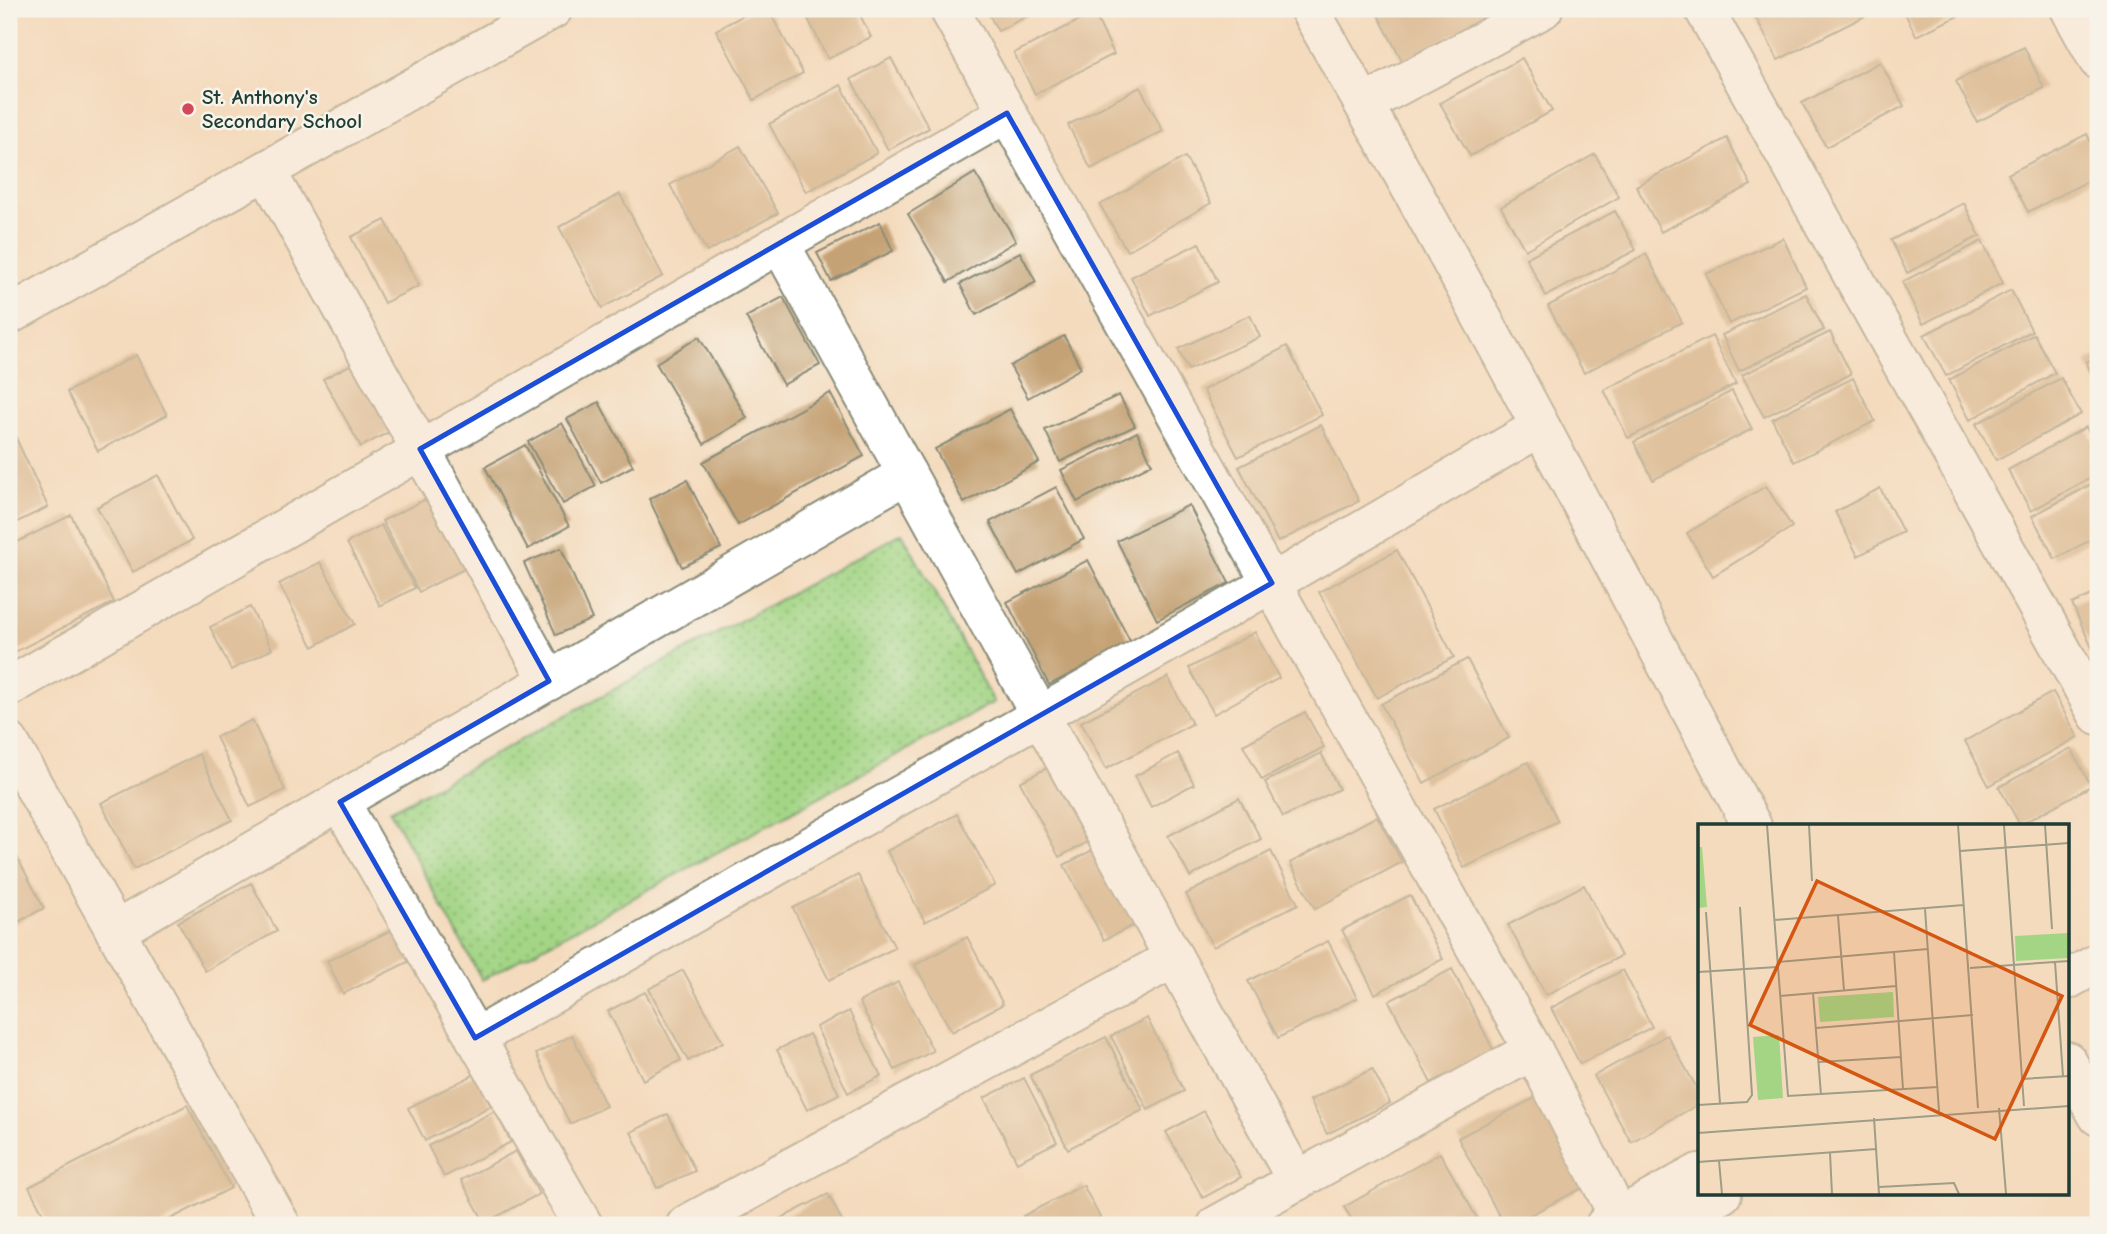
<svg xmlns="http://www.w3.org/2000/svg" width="2107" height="1234" viewBox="0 0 2107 1234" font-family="'Comic Neue',sans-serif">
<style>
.park{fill:url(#park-dots);stroke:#61895c;stroke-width:2}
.building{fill:#c5a275}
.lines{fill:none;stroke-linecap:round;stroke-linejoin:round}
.minor-casing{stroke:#8a8c79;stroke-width:42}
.tertiary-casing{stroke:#8a8c79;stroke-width:42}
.minor{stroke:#fff;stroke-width:38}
.tertiary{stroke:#fff;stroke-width:38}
.marked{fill:none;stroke:#1d4ed8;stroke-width:5;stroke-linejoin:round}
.poi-dot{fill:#d1495b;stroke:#f7f3e8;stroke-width:2.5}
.labels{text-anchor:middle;stroke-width:5;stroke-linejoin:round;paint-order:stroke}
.poi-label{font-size:21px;font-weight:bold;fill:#1f3d34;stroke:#f7f3e8;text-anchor:start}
.inset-road{fill:none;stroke:#9f9c87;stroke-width:2}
.view{fill:#d45610;fill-opacity:0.15;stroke:#d45610;stroke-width:3.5}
.inset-edge{fill:none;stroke:#1f3d34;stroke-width:3.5}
</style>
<defs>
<pattern id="park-dots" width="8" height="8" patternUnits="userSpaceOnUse" patternTransform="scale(1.75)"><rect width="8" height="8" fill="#a3d585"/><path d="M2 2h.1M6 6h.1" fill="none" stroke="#84ae6e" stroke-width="1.8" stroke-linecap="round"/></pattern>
</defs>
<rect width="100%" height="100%" fill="#f7f3e8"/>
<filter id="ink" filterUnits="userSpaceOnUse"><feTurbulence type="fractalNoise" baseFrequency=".0143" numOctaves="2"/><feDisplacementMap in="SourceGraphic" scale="14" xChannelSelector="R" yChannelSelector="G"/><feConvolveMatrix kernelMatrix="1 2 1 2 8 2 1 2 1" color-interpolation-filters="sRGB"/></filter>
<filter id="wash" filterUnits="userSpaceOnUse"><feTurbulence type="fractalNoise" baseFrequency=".00686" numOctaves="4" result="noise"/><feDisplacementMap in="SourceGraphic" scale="28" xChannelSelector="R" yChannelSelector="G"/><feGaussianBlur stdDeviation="1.57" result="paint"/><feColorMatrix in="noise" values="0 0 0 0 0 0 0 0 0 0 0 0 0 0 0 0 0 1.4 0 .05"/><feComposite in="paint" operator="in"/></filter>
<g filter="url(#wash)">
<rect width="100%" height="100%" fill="#f4dbbe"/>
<path class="park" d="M902 533 994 702 482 980 390 811Z"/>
<g id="blocks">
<g class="building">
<path d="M755 9H768L803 73 754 100 716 30Z"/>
<path d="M803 9H857L871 37 828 59Z"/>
<path d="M986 9H1041L998 31Z"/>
<path d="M1375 9H1502L1402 61Z"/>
<path d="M1861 9 1865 16 1778 60 1752 10Z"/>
<path d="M1903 9H1973L1916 36Z"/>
<path d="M1094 13 1114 54 1035 94 1014 53Z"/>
<path d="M2024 47 2044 88 1977 122 1956 81Z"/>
<path d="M891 58 929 128 888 150 851 79Z"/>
<path d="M1522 58 1552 111 1470 156 1440 103Z"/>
<path d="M1880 62 1904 106 1826 147 1802 103Z"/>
<path d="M841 85 877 153 806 192 769 124Z"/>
<path d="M1140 87 1163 131 1091 169 1068 125Z"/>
<path d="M2087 134 2098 157V176L2028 212 2008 174Z"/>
<path d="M1727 138 1751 185 1661 232 1636 186Z"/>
<path d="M740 146 778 213 707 252 670 185Z"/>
<path d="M1595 154 1619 197 1525 250 1501 207Z"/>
<path d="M1185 157 1211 203 1127 251 1100 205Z"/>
<path d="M975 173 1016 241 948 282 908 214Z"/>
<path d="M620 194 663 276 602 308 559 227Z"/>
<path d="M1964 203 1980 236 1907 273 1891 240Z"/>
<path d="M1615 211 1636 250 1546 296 1526 258Z"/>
<path d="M385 220 419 286 384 303 351 237Z"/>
<path d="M880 222 893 251 831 281 817 253Z"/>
<path d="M1783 238 1806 287 1729 324 1706 274Z"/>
<path d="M1982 241 2003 283 1923 324 1902 282Z"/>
<path d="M1199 243 1218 282 1150 316 1131 277Z"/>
<path d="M1020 252 1036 282 976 315 960 284Z"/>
<path d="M1646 254 1682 322 1584 373 1548 306Z"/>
<path d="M2011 290 2032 331 1946 376 1924 335Z"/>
<path d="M1806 294 1824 330 1739 371 1722 335Z"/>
<path d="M783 297 820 365 783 385 746 317Z"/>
<path d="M1250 315 1260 337 1188 370 1178 349Z"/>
<path d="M1830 332 1851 374 1764 417 1742 375Z"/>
<path d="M2034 334 2055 373 1970 420 1949 380Z"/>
<path d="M1064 336 1081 368 1028 398 1010 366Z"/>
<path d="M1712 336 1736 384 1628 438 1604 390Z"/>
<path d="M699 337 747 418 704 444 656 363Z"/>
<path d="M1287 346 1322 415 1238 457 1203 390Z"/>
<path d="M136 355 167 415 98 451 67 392Z"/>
<path d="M367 356 404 424 361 447 323 379Z"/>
<path d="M2098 356V387L2086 362Z"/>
<path d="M1853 378 1875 421 1794 462 1772 419Z"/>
<path d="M2061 378 2081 414 1996 460 1976 424Z"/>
<path d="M1732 391 1752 429 1653 480 1634 442Z"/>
<path d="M830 393 864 456 738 525 703 462Z"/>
<path d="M1119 395 1135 426 1060 462 1045 430Z"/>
<path d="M599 402 633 466 601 483 567 419Z"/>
<path d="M1010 409 1039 462 964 503 935 449Z"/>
<path d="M9 423 48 507 9 526Z"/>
<path d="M562 423 596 486 563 504 528 442Z"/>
<path d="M1321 425 1359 501 1278 542 1239 467Z"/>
<path d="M2086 427 2098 449V474L2031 511 2008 470Z"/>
<path d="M1137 432 1152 464 1077 502 1061 470Z"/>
<path d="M525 445 569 526 528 549 485 467Z"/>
<path d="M158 475 192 540 133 572 97 507Z"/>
<path d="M687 480 721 548 682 567 649 499Z"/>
<path d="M2098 481V536L2055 559 2032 516Z"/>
<path d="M1766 486 1792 527 1713 576 1687 533Z"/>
<path d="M1056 487 1084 539 1018 575 990 522Z"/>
<path d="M1880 488 1903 532 1858 556 1835 512Z"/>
<path d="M430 497 466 568 419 592 382 521Z"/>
<path d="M1189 505 1229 583 1157 620 1117 541Z"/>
<path d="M71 515 114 602 9 655V546Z"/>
<path d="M381 525 415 588 380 606 347 543Z"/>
<path d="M561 548 592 619 556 635 524 563Z"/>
<path d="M1397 550 1454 657 1377 698 1319 592Z"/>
<path d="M1088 560 1131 643 1049 685 1007 602Z"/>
<path d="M320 562 355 624 313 647 279 584Z"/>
<path d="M2098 592V661L2072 604Z"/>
<path d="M250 607 272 649 231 670 210 627Z"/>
<path d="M1255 632 1279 678 1214 714 1189 668Z"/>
<path d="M1467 659 1509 738 1424 783 1381 704Z"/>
<path d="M1168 677 1192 724 1106 769 1081 722Z"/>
<path d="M2053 692 2078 737 1989 786 1965 741Z"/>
<path d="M1305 712 1324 747 1262 780 1243 745Z"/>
<path d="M252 720 285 790 250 807 216 737Z"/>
<path d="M2071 748 2091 786 2020 825 1999 787Z"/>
<path d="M1178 753 1194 784 1151 807 1135 776Z"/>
<path d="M1321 753 1339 789 1283 817 1265 782Z"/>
<path d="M199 754 232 820 134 869 101 803Z"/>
<path d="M1060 761 1099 836 1059 857 1020 782Z"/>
<path d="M1528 762 1558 821 1464 868 1434 809Z"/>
<path d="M1239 798 1261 839 1190 877 1168 836Z"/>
<path d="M957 814 995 885 925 922 887 851Z"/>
<path d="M1377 816 1402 862 1315 909 1290 863Z"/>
<path d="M9 842 44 908 9 927Z"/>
<path d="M1100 846 1140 922 1104 940 1064 865Z"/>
<path d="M1271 851 1298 904 1213 947 1186 894Z"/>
<path d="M858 875 895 948 829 980 793 908Z"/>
<path d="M251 883 277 931 205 971 178 922Z"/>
<path d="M1584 885 1621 956 1546 995 1508 925Z"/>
<path d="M1410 895 1443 959 1375 994 1342 930Z"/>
<path d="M396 928 412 960 343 994 327 961Z"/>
<path d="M967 937 1003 1004 952 1032 915 965Z"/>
<path d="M1328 941 1357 998 1278 1038 1248 981Z"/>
<path d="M1452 969 1494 1051 1431 1083 1389 1001Z"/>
<path d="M683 970 723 1042 688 1061 649 989Z"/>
<path d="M1623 970 1652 1027 1580 1064 1551 1008Z"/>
<path d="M898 982 933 1051 895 1070 859 1002Z"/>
<path d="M645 992 681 1060 643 1080 608 1011Z"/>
<path d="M849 1011 881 1076 848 1093 816 1027Z"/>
<path d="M1147 1018 1184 1091 1148 1110 1111 1036Z"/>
<path d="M809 1034 839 1094 807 1110 777 1050Z"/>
<path d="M572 1035 606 1106 570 1124 536 1054Z"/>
<path d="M1667 1035 1699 1092V1104L1631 1142 1594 1076Z"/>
<path d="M1106 1037 1143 1110 1068 1149 1030 1075Z"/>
<path d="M1372 1069 1390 1103 1327 1134 1310 1100Z"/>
<path d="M475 1074 491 1106 425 1141 408 1108Z"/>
<path d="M1024 1078 1057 1142 1017 1162 984 1098Z"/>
<path d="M1540 1095 1588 1185 1511 1225H1504L1458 1138Z"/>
<path d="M187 1105 231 1188 159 1225H49L29 1187Z"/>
<path d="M495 1111 511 1142 444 1177 428 1146Z"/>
<path d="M1204 1111 1241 1177 1203 1198 1166 1132Z"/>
<path d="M668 1114 695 1171 657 1188 631 1132Z"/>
<path d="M516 1151 539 1194 485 1223 461 1180Z"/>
<path d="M1440 1153 1481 1225H1355L1344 1207Z"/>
<path d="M1083 1185 1104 1225H1028L1023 1216Z"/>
<path d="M828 1194 844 1225H781L778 1220Z"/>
</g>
</g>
</g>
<g filter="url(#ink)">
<use href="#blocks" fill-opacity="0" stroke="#8a8c79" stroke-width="2"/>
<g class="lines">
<g class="minor-casing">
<g id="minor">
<path d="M949 9 1533 1050 1619 1217"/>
<path d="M1309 9C1465 277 1607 553 1752 826"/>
<path d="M1704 9 2098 715"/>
<path d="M2070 9 2098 60"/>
<path d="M1364 104 1543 9"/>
<path d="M267 172 549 681"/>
<path d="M780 244 1297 1181"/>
<path d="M9 315 553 9"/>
<path d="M9 687 1007 113"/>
<path d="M9 742 281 1225"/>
<path d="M340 802 583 1225"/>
<path d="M115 931 907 474"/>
<path d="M475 1038 1272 583 1540 427"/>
<path d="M2067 1061 2098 1116"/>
<path d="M686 1225 1174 958"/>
<path d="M1217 1225 1533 1050"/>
</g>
</g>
<g class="tertiary-casing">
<g id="tertiary">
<path d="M2067 980 2098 963"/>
<path d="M1605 1225 1699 1173"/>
<path d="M1666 1225 1722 1194"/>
</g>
</g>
<use href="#minor" class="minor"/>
<use href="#tertiary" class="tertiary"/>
</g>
</g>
<path d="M0 0H2107V1234H0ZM1007 113 1272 583 475 1038 340 802 549 681 420 449Z" fill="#f4dbbe" fill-opacity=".55" fill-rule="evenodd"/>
<path class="marked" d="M1007 113 1272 583 475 1038 340 802 549 681 420 449Z"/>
<circle class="poi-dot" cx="188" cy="109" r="7"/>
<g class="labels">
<g class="poi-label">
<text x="202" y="104">St. Anthony's<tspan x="202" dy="24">Secondary School</tspan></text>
</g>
</g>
<g transform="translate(1698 824)">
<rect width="371" height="371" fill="#f4dbbe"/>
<path d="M0 23H4L9 83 0 84ZM371 109V134L318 137 317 112ZM195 168 196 193 122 198 120 173ZM81 211 85 274 60 276 55 213Z" fill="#a3d585"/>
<path class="inset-road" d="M69 1 90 272 240 263M111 1 114 57M260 1 280 284M306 1 326 282M347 1 354 105M262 27 371 19M227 85 241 287M8 88 22 279M140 92 146 166M76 96 266 81M196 128 205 265M79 138 230 125M357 138 365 252M272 144 371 137M0 148 79 143M115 169 123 271M82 172 198 162M118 204 275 191M121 238 203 233M324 255 371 252M0 281 49 278 54 271 42 83M301 284 308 370M176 294 181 370M0 309 371 282M132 329 134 370M21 337 24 370M0 338 178 325M181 363 256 359 261 370"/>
<path class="view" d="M119 57 364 172 297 315 52 201Z"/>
<rect width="371" height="371" class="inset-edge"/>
</g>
<rect width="2107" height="1234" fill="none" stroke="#f7f3e8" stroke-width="35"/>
</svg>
